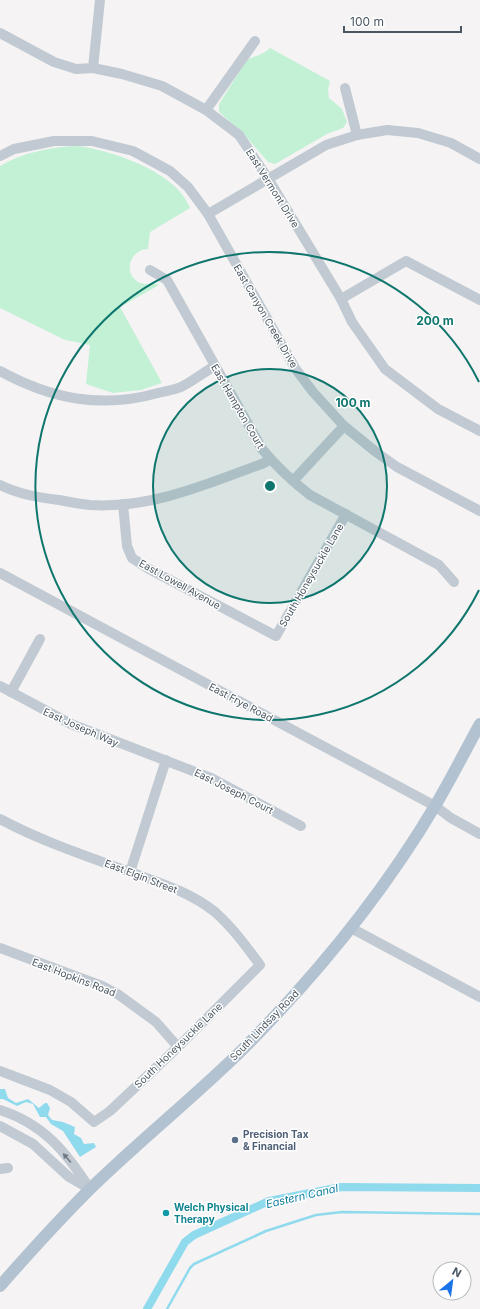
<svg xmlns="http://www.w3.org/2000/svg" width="480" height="1309" viewBox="0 0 480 1309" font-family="Inter,sans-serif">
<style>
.green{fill:#c3f1d5}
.water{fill:#90daee}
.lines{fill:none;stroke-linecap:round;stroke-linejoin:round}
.stream{stroke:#90daee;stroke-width:2.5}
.canal{stroke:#90daee;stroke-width:8}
.minor{stroke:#c1cad2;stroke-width:10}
.major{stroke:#b3c2d1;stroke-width:12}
.oneway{fill:#6e7983}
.ring{fill:none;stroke:#0f766e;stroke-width:2}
.service-dot{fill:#5c6f8a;stroke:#fff;stroke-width:1.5}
.culture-dot{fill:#0f9aa8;stroke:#fff;stroke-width:1.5}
.labels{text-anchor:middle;stroke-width:3;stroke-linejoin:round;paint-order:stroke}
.street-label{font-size:10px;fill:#4a5661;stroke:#fff}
.service-label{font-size:10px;font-weight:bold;fill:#4e5e75;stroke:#fff;text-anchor:start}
.culture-label{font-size:10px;font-weight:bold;fill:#0d838f;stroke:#fff;text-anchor:start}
.water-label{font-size:11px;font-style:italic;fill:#0c7c9b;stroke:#fff}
.centre{fill:#0f766e;stroke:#fff;stroke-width:2}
.ring-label{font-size:12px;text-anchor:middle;font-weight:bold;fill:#0f766e;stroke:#fff;stroke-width:3;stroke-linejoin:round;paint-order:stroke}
</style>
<rect width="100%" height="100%" fill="#f5f3f3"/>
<g class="green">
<path d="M270 48 330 81 328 90 329 98 342 109 347 122 343 128 327 134 275 164 268 162 243 133 219 112V104L246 61C253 55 261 57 270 48Z"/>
<path d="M78 146C113 151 177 172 190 208L150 232 148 249C131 249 122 272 138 282 145 286 152 282 159 285L120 307 162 383 141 390 113 393 86 384 90 345 65 340 0 308V166C24 152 51 147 78 146Z"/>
</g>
<path class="water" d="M0 1089H5L8 1098 16 1103 28 1099 39 1108 45 1103H47L50 1108 48 1115 52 1120 63 1122 75 1127 74 1134 81 1138 84 1144 94 1143 96 1147 80 1157 63 1131 51 1124 46 1117H40L33 1104 26 1102 17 1106 3 1099H0Z"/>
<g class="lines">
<path class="stream" d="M167 1309 190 1268 194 1264 266 1231 316 1215 342 1212 480 1214"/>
<path class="canal" d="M147 1309 185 1242 194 1235 269 1201 341 1187 480 1188"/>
<g class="minor">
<path d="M0 33 54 62 76 69 93 68 122 74 162 86 206 110 239 135 269 180 341 299 352 322 385 369 438 409 480 431"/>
<path d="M93 68 100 0"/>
<path d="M345 88 357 135"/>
<path d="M206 110 255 41"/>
<path d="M0 156 14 149 54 141H92L133 151 170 171 188 187 208 214 295 368 313 392 344 426 376 452 397 467 480 511"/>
<path d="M208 214 326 145 357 135 387 130 418 133 451 143 480 159"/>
<path d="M150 270 167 280 262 449C276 466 292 481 310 495L439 565 454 582"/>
<path d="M341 299 406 261 480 300"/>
<path d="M0 371C51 399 101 409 158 393 165 391 174 390 181 387 193 381 204 372 215 366"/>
<path d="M293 481 344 426"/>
<path d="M0 485C18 494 40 498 59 500 69 502 79 504 90 505 151 509 207 484 264 463L270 459"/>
<path d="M123 504 127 546 132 558 149 569 276 636 346 514"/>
<path d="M0 573 435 806 451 818 480 834"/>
<path d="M0 686 71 724 211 778 301 826"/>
<path d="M11 692 40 639"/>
<path d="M0 819C41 841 86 856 130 872 160 883 190 892 215 912 233 928 246 946 260 965L178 1047 110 1111 94 1122 71 1102 50 1090 0 1071"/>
<path d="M130 872 166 760"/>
<path d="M351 928 480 997"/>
<path d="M0 948 102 986 119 995 156 1022 178 1047"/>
<path d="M0 1110C44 1124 66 1152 90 1189"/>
<path d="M0 1126 33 1144 69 1177 88 1188"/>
<path d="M0 1169 8 1168"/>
</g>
<path class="major" d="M0 1286C29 1253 58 1221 89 1190 138 1142 192 1099 241 1051 314 978 382 895 435 806 451 779 465 751 480 724"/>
</g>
<defs><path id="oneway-solid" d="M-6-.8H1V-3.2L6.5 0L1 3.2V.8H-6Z"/></defs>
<use class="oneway" href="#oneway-solid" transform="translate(67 1158) rotate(-130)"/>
<circle cx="270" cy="486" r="117" fill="#0f766e" fill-opacity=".12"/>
<g class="ring">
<circle cx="270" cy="486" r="117"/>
<path d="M479 590A234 234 0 1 1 479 382"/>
</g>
<circle class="service-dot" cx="235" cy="1140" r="4"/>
<circle class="culture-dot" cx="166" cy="1213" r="4"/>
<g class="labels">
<g class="street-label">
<text transform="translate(273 188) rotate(58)" y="4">East Vermont Drive</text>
<text transform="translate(266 316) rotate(60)" y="4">East Canyon Creek Drive</text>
<text transform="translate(238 406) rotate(60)" y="4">East Hampton Court</text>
<text transform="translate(311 575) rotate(-60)" y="4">South Honeysuckle Lane</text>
<text transform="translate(180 584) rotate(29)" y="4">East Lowell Avenue</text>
<text transform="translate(241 702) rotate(28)" y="4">East Frye Road</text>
<text transform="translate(81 727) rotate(24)" y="4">East Joseph Way</text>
<text transform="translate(234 791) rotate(27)" y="4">East Joseph Court</text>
<text transform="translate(141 876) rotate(21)" y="4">East Elgin Street</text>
<text transform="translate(74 977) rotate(21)" y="4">East Hopkins Road</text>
<text transform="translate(264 1025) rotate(-46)" y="4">South Lindsay Road</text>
<text transform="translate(178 1045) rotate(-44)" y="4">South Honeysuckle Lane</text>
</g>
<g class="service-label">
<text x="243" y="1138">Precision Tax<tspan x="243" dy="12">&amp; Financial</tspan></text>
</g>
<g class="culture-label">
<text x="174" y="1211">Welch Physical<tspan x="174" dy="12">Therapy</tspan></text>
</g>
<g class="water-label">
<text transform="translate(302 1196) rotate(-13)" y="4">Eastern Canal</text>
</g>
</g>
<circle cx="270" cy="486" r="6" class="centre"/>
<g class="ring-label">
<text x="435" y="325">200 m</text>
<text x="353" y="407">100 m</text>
</g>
<g transform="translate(452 1281) rotate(29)"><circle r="19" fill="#ffffff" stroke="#b7bbc0"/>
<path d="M0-3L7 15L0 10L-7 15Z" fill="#1a73e8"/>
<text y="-6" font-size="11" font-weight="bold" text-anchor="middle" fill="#4a5661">N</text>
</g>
<path d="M344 26v6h117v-6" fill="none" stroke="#4a5661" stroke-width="2"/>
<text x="350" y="26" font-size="12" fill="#4a5661" stroke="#ffffff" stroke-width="3" paint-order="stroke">100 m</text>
</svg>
